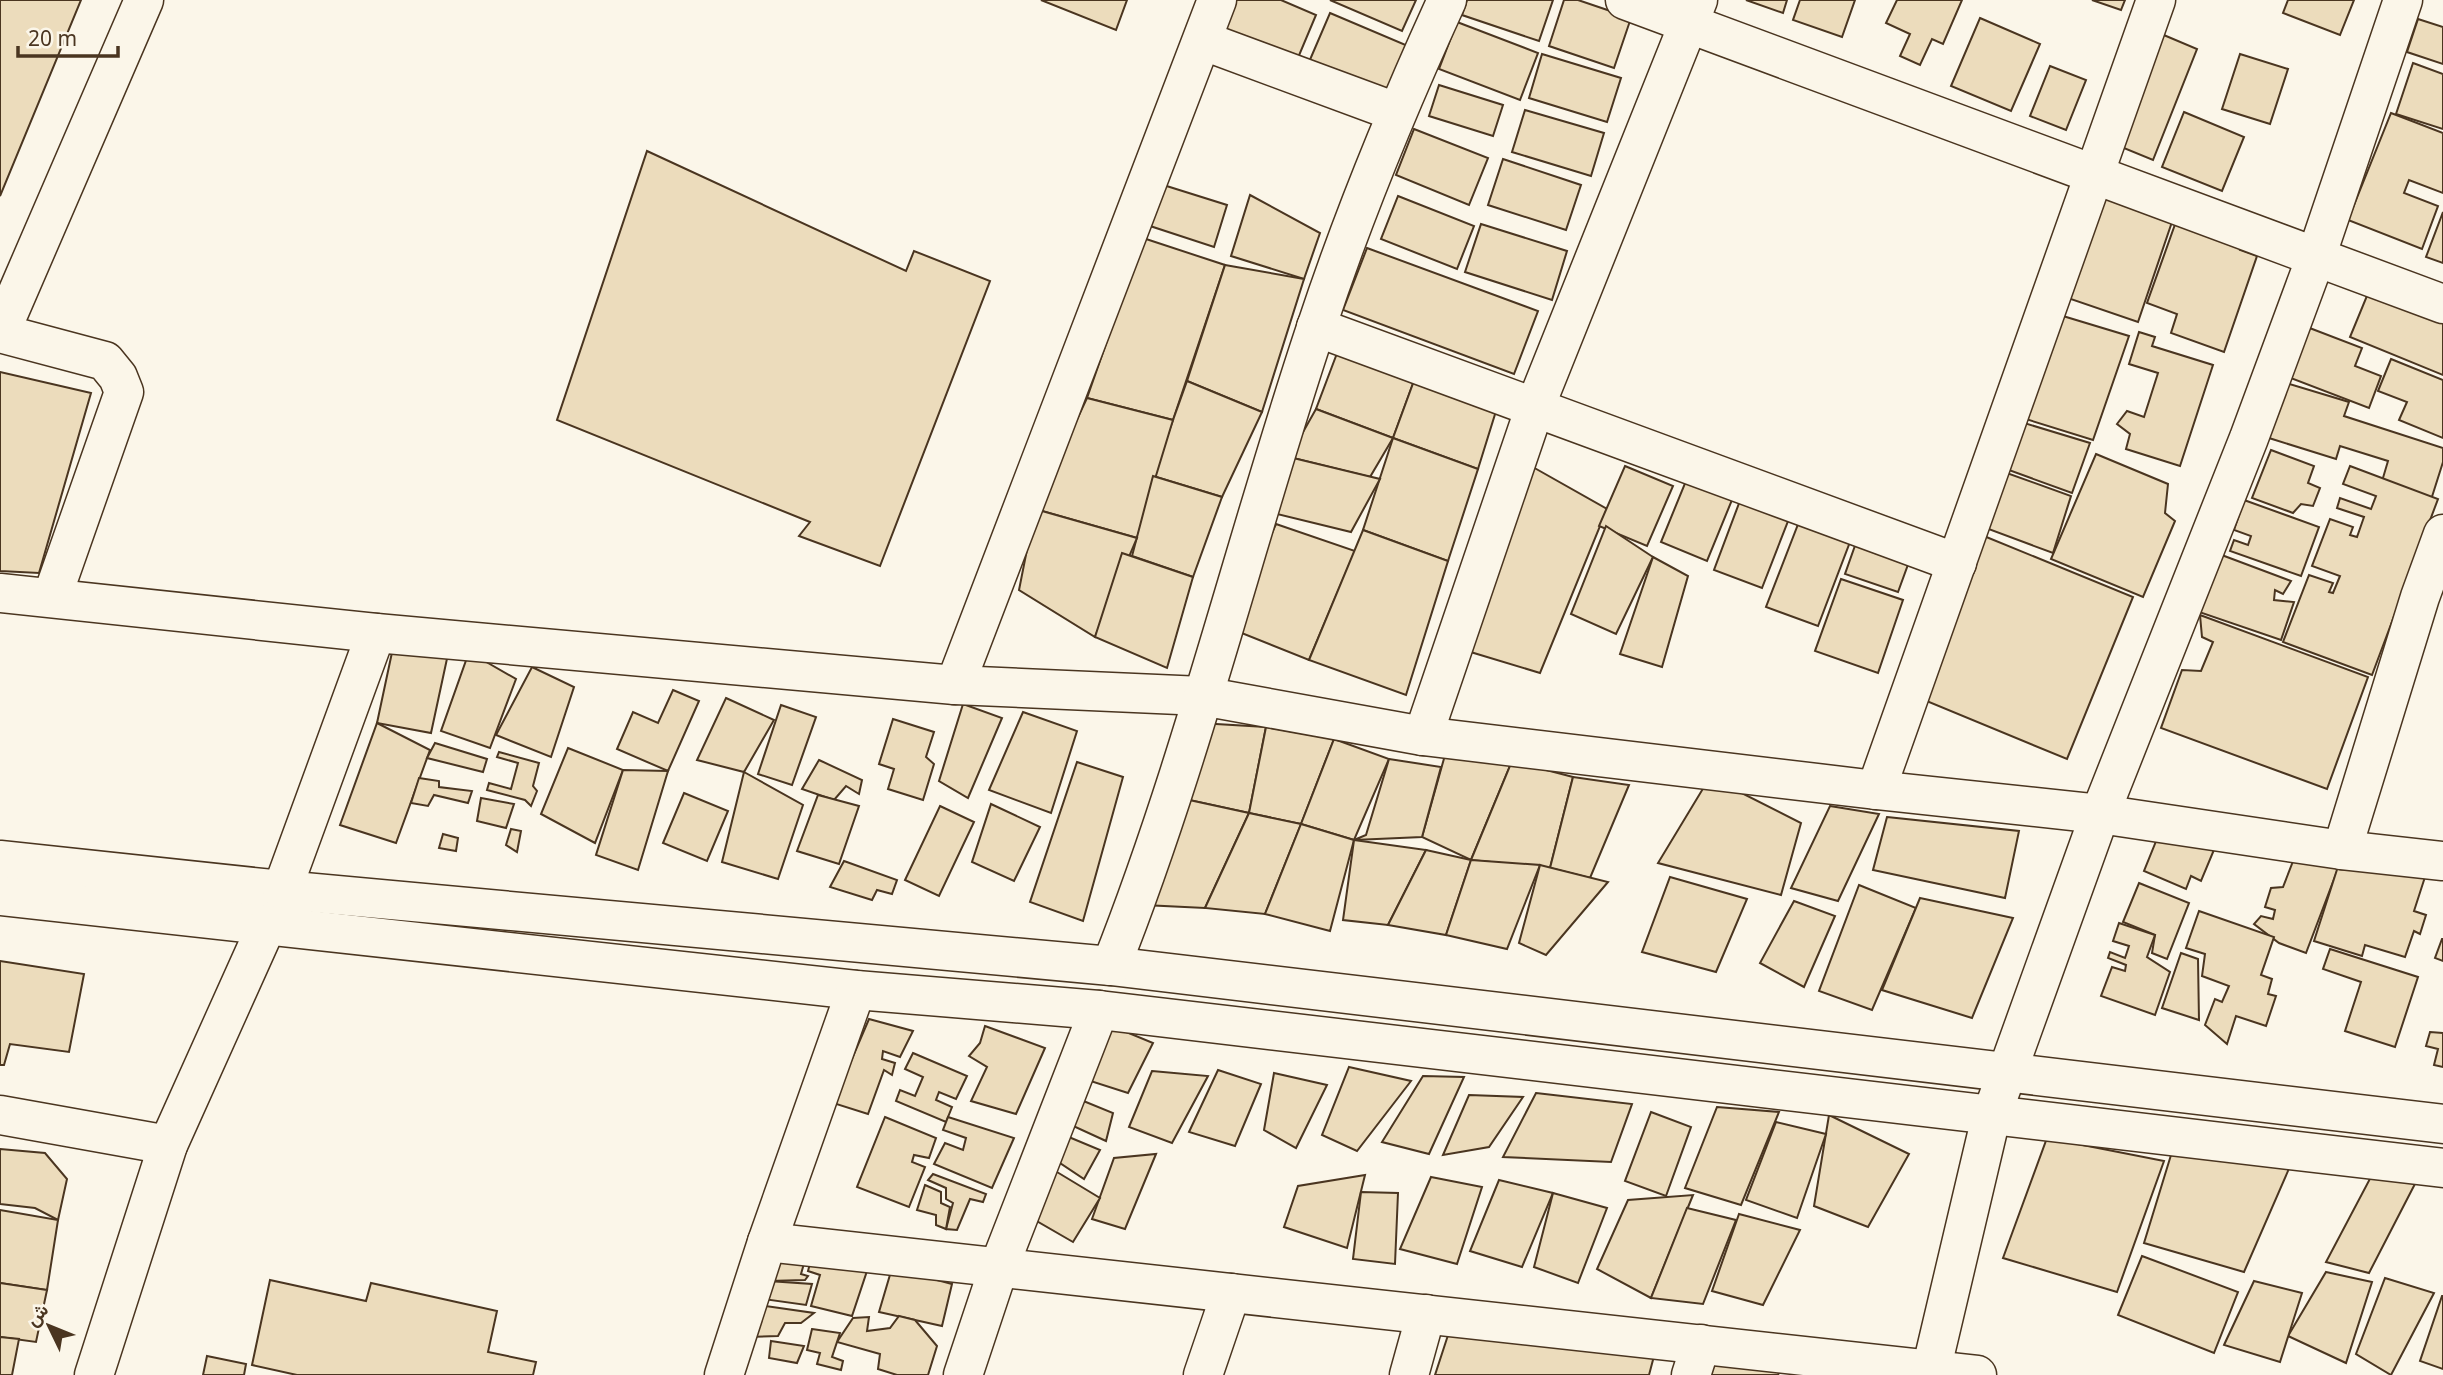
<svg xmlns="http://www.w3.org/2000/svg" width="2443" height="1375" viewBox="0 0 2443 1375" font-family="'Noto Sans',Vazirmatn,sans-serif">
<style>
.building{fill:#ecdcbc;stroke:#4a3520;stroke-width:2}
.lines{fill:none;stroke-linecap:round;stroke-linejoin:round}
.minor-casing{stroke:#4a3520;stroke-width:41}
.minor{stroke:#fbf6e9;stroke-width:38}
</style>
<rect width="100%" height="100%" fill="#fbf6e9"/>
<g class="building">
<path d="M0 0H81L0 196Z"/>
<path d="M1041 0H1127L1116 30Z"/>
<path d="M1230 0H1281L1316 15 1295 65 1217 31Z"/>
<path d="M1330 0H1416L1402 31Z"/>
<path d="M1467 0H1553L1539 41 1462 15Z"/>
<path d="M1564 0H1578L1631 18 1614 68 1549 46Z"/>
<path d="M1746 0H1787L1783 13Z"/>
<path d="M1800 0H1855L1842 37 1793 20Z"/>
<path d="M1897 0H1962L1943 44 1932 39 1920 65 1900 56 1910 34 1886 23Z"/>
<path d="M2092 0H2125L2121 10Z"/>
<path d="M2288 0H2354L2340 35 2283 13Z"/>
<path d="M1330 13 1408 46 1387 96 1309 62Z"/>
<path d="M1980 18 2040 44 2011 111 1951 86Z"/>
<path d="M2418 19 2443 27V64L2407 52Z"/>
<path d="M1457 22 1538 53 1520 100 1439 69Z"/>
<path d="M2159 33 2197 49 2153 160 2114 144Z"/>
<path d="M1542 54 1621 78 1607 122 1529 98Z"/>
<path d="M2240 54 2288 69 2270 124 2222 109Z"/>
<path d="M2413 63 2443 74V129L2396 114Z"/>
<path d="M2050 66 2086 80 2066 130 2030 116Z"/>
<path d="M1439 85 1503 105 1493 136 1429 116Z"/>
<path d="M1525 110 1604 133 1591 176 1512 152Z"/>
<path d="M2184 112 2244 137 2222 191 2162 167Z"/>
<path d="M2391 113 2443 133V193L2409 180 2404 193 2438 206 2422 249 2348 220Z"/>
<path d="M1414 129 1488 158 1469 205 1396 175Z"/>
<path d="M647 151 906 271 914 251 990 281 880 566 799 536 810 522 557 420Z"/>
<path d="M1503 159 1581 185 1566 230 1488 205Z"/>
<path d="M2096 178 2174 216 2138 322 2056 294Z"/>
<path d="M1157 183 1227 205 1214 247 1144 224Z"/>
<path d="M1250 195 1320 233 1304 279 1231 256Z"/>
<path d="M1398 196 1474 226 1457 269 1381 239Z"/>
<path d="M2443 212V263L2426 257Z"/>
<path d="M2178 216 2244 238 2240 250 2257 256 2224 352 2171 333 2177 314 2147 303Z"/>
<path d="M1481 224 1567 251 1552 300 1465 272Z"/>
<path d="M1143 238 1225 265 1173 420 1087 398Z"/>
<path d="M1367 248 1538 311 1514 374 1343 310Z"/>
<path d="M1225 265 1304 279 1262 412 1187 381Z"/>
<path d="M2371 286 2443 316V375L2350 337Z"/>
<path d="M2053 313 2129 336 2093 440 2013 415Z"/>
<path d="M2307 327 2362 348 2355 366 2381 376 2369 408 2288 377Z"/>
<path d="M2139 332 2155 337 2152 346 2213 365 2180 466 2126 449 2130 434 2117 424 2127 411 2144 417 2158 373 2129 364Z"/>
<path d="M1339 348 1415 378 1393 438 1316 409Z"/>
<path d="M2391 359 2443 380V438L2399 420 2407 402 2378 391Z"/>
<path d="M0 372 91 393 39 573 0 571Z"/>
<path d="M1415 378 1496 411 1478 469 1393 438Z"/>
<path d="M1187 381 1262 412 1222 497 1153 476Z"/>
<path d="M2286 383 2349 402 2344 416 2443 448V462L2430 503 2380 488 2388 461 2340 446 2336 459 2269 438Z"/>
<path d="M1087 398 1173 420 1137 538 1035 509Z"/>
<path d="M1316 409 1393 438 1370 477 1289 457Z"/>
<path d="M2011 419 2090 443 2072 493 1995 465Z"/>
<path d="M1393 438 1478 469 1448 561 1363 530Z"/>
<path d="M2271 450 2314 466 2308 483 2320 488 2313 506 2301 504 2293 513 2252 498Z"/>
<path d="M2096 454 2168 484 2165 513 2175 521 2143 597 2051 559Z"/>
<path d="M1289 457 1380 479 1351 532 1269 512Z"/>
<path d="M1531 466 1607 509 1540 673 1464 650Z"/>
<path d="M1625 466 1673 486 1647 546 1599 526Z"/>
<path d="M2350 466 2438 499 2372 675 2283 642 2309 575 2333 583 2329 592 2333 593 2340 576 2312 566 2330 519 2353 527 2350 535 2357 537 2364 517 2337 508 2340 498 2371 509 2376 496 2343 484Z"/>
<path d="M1990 467 2071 496 2053 553 1975 524Z"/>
<path d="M1153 476 1222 497 1193 577 1132 556Z"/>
<path d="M1688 476 1734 495 1707 561 1661 542Z"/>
<path d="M1741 498 1790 516 1762 588 1714 570Z"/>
<path d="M2244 500 2319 527 2301 576 2230 551 2234 540 2248 545 2251 536 2234 530Z"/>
<path d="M1035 509 1137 538 1095 637 1019 590Z"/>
<path d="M1802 514 1853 534 1818 626 1766 607Z"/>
<path d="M1276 524 1355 551 1309 660 1229 628Z"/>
<path d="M1606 526 1653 557 1616 634 1571 614Z"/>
<path d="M1363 530 1448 561 1406 695 1309 660Z"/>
<path d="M1979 534 2133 597 2067 759 1912 695Z"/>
<path d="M1857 540 1910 559 1898 592 1845 574Z"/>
<path d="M1122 553 1193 577 1167 668 1095 637Z"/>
<path d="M2219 554 2291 581 2283 594 2275 590 2274 600 2294 602 2281 640 2199 612Z"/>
<path d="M1653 557 1688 576 1662 667 1620 654Z"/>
<path d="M1841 579 1903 600 1878 673 1815 651Z"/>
<path d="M2200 615 2368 677 2327 789 2161 728 2182 670 2201 671 2213 642 2202 637Z"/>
<path d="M394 643 448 654 431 733 377 723Z"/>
<path d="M469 652 516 679 490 748 441 731Z"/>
<path d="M532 667 574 687 551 757 496 735Z"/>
<path d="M673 690 699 701 668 771 617 749 633 712 658 723Z"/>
<path d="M726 698 774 720 744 772 697 760Z"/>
<path d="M963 704 1002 718 968 798 939 781Z"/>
<path d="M781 705 816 717 792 785 758 774Z"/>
<path d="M1023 712 1077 731 1051 813 989 790Z"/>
<path d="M893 719 934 732 926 757 934 764 923 800 888 789 894 769 879 764Z"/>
<path d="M377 723 430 750 396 843 340 825Z"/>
<path d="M1199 723 1266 727 1249 813 1180 798Z"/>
<path d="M1266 727 1334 739 1301 824 1249 813Z"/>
<path d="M1334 739 1389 759 1354 840 1301 824Z"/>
<path d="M435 743 487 759 483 772 427 758Z"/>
<path d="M568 748 623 770 595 843 541 814Z"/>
<path d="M499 752 539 763 533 786 537 791 531 806 525 800 487 790 489 783 511 789 518 763 497 757Z"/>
<path d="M1445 755 1512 761 1471 860 1422 837Z"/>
<path d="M1389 759 1441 767 1422 837 1354 840 1366 835Z"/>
<path d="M819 760 862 780 859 794 846 786 834 800 802 789Z"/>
<path d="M1512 761 1573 777 1550 868 1471 860Z"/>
<path d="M1077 762 1123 777 1083 921 1030 902Z"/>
<path d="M623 770 668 771 638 870 596 855Z"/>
<path d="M744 772 803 805 778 879 722 862Z"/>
<path d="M1573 777 1629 785 1590 878 1550 868Z"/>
<path d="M1710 777 1801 823 1781 895 1658 863Z"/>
<path d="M419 778 439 781V787L472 791 468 803 434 795 428 806 411 803Z"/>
<path d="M684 793 728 811 707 861 663 843Z"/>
<path d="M818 795 859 806 839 864 797 851Z"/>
<path d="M481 798 514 804 506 828 477 821Z"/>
<path d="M1180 798 1249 813 1205 908 1144 905Z"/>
<path d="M991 804 1040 827 1014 881 972 862Z"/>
<path d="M940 806 974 822 939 896 905 880Z"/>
<path d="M1830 806 1879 814 1838 901 1791 888Z"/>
<path d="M1249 813 1301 824 1265 914 1205 908Z"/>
<path d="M1887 817 2019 831 2005 898 1873 870Z"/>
<path d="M1301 824 1354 840 1330 931 1265 914Z"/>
<path d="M2163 824 2216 845 2201 881 2191 876 2186 889 2144 871Z"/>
<path d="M511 829 521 831 517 852 506 845Z"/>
<path d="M443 834 458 838 456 851 439 848Z"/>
<path d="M1354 840 1426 850 1388 925 1343 920Z"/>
<path d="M1426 850 1471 860 1446 935 1388 925Z"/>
<path d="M2297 851 2339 866 2306 953 2279 943 2254 924 2261 916 2273 919 2275 910 2265 907 2271 888 2283 887Z"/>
<path d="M2343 851 2425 877 2414 911 2426 915 2420 934 2414 931 2405 957 2365 945 2362 956 2314 941Z"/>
<path d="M1471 860 1540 865 1507 949 1446 935Z"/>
<path d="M844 861 897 880 892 894 877 890 872 900 830 887Z"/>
<path d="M1540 865 1608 882 1546 955 1519 943Z"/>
<path d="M1670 877 1747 899 1716 972 1642 952Z"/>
<path d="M2139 883 2189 903 2167 959 2152 953 2155 935 2123 922Z"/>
<path d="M1859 885 1916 908 1872 1010 1819 991Z"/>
<path d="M1920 898 2013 918 1972 1018 1882 990Z"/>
<path d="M1794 901 1835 916 1804 987 1760 963Z"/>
<path d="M2199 911 2274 937 2261 975 2272 979 2268 994 2276 996 2266 1026 2236 1016 2227 1044 2205 1025 2215 999 2222 1002 2229 986 2202 976 2205 954 2186 948Z"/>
<path d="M2119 923 2155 935 2147 957 2170 972 2155 1015 2101 996 2112 967 2125 971 2126 965 2108 958 2110 952 2125 958 2129 946 2113 941Z"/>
<path d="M2442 939H2443V961L2435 958Z"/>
<path d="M2330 949 2418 977 2395 1047 2345 1031 2361 982 2323 969Z"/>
<path d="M2181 953 2198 959 2199 1020 2162 1008Z"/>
<path d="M0 961 84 974 69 1052 10 1044 4 1065H0Z"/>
<path d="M869 1019 913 1031 900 1057 883 1051 882 1059 895 1063 892 1075 884 1070 868 1114 833 1103Z"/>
<path d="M1107 1024 1153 1043 1128 1093 1081 1078Z"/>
<path d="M985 1026 1045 1048 1016 1114 971 1101 987 1067 969 1056 980 1043Z"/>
<path d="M2430 1032 2443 1033V1067L2434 1065 2438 1049 2426 1046Z"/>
<path d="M913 1053 967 1076 956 1099 939 1092 936 1100 952 1107 946 1122 896 1101 900 1090 915 1096 923 1077 905 1069Z"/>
<path d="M1349 1067 1411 1081 1357 1151 1322 1135Z"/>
<path d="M1218 1070 1261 1084 1235 1146 1189 1132Z"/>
<path d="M1152 1071 1208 1076 1172 1143 1129 1127Z"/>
<path d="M1274 1073 1327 1085 1296 1148 1264 1130Z"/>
<path d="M1423 1076 1464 1077 1429 1154 1382 1142Z"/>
<path d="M1536 1093 1632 1104 1611 1162 1503 1157Z"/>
<path d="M1469 1095 1523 1097 1489 1147 1443 1155Z"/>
<path d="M1081 1100 1113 1113 1106 1141 1071 1125Z"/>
<path d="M1717 1107 1779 1112 1741 1205 1685 1188Z"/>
<path d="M1651 1112 1691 1127 1666 1196 1625 1181Z"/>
<path d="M1829 1115 1909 1154 1868 1227 1814 1206Z"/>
<path d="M885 1117 936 1138 929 1158 914 1155 912 1162 925 1167 909 1207 857 1187Z"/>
<path d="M948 1117 1014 1138 992 1188 934 1164 945 1143 963 1150 966 1138 943 1130Z"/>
<path d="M1776 1122 1826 1134 1797 1218 1746 1200Z"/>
<path d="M1064 1135 1100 1150 1084 1179 1057 1161Z"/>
<path d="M2047 1138 2164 1161 2117 1292 2003 1258Z"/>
<path d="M0 1149 45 1153 67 1179 58 1220 35 1208 0 1204Z"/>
<path d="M1156 1154 1125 1229 1092 1219 1114 1158Z"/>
<path d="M2171 1155 2291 1164 2244 1272 2144 1243Z"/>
<path d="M1052 1169 1100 1198 1073 1242 1035 1220Z"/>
<path d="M2373 1173 2418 1178 2369 1273 2326 1262Z"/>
<path d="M933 1174 986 1194 983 1202 970 1199 957 1230 946 1229 953 1203 946 1199V1188L928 1180Z"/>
<path d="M1365 1175 1347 1248 1284 1227 1298 1186Z"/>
<path d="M1431 1177 1482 1187 1457 1264 1400 1249Z"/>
<path d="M1499 1180 1553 1193 1522 1267 1470 1251Z"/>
<path d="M925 1185 941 1192V1203L950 1207 946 1229 936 1225V1215L917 1210Z"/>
<path d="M1361 1192 1398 1193 1395 1264 1353 1259Z"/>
<path d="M1553 1193 1607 1208 1578 1283 1534 1267Z"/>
<path d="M1693 1195 1651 1298 1597 1269 1628 1200Z"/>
<path d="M1687 1208 1736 1220 1703 1304 1651 1298Z"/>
<path d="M0 1210 58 1220 47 1290 0 1283Z"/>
<path d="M1739 1214 1800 1230 1763 1305 1712 1291Z"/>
<path d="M809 1246 801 1274 808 1276 805 1280 768 1281 777 1247Z"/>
<path d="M813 1252 868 1268 852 1316 811 1306 820 1275 808 1271Z"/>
<path d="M2142 1256 2238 1292 2214 1353 2118 1315Z"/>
<path d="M892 1268 952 1284 942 1326 879 1312Z"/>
<path d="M2326 1272 2372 1282 2346 1363 2288 1336Z"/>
<path d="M2385 1278 2434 1293 2391 1375 2356 1354Z"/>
<path d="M270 1280 366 1301 371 1283 497 1311 488 1352 536 1362 533 1375H297L252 1365Z"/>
<path d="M768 1281 812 1284 806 1305 763 1299Z"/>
<path d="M2254 1281 2302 1293 2280 1362 2224 1345Z"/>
<path d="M0 1283 47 1290 36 1342 0 1337Z"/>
<path d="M2442 1296H2443V1369L2420 1361Z"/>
<path d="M758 1305 814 1313 801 1323H785L778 1336 746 1337Z"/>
<path d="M899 1316 915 1320 937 1346 928 1375H897L878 1369 880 1354 837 1342 853 1318 869 1317 867 1331 890 1328Z"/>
<path d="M812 1329 840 1333 832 1357 843 1361 841 1370 817 1364 820 1353 807 1350Z"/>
<path d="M1450 1329 1654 1356 1649 1375H1435Z"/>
<path d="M0 1337 19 1339 12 1375H0Z"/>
<path d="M771 1341 804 1346 797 1363 769 1358Z"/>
<path d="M207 1356 246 1364 244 1375H203Z"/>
<path d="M1708 1362 1780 1370 1778 1375H1704Z"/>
</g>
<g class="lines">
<g class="minor-casing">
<g id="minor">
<path d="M1625 0 2443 304"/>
<path d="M1204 41 1396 112"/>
<path d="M1316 327 1957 563"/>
<path d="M0 333 144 0"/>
<path d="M0 333 105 361 118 377 124 392 52 597"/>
<path d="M0 593 376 633 955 685 1202 696 1423 736 1876 790 2100 814 2342 850 2443 861"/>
<path d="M955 685 1217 0"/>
<path d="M1423 736 1535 407 1698 0"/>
<path d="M1876 790 2156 0"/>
<path d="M2342 850 2420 597 2443 534"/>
<path d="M0 860 282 890 1111 966 2443 1124"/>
<path d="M282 890 376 633"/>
<path d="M0 896 856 990 1099 1010 2443 1168"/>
<path d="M1111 966C1193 759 1245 540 1316 328 1353 216 1398 107 1447 0"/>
<path d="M0 1115 168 1145"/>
<path d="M767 1242 1977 1375"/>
<path d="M94 1375 168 1145 266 927"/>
<path d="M724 1375 767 1242 856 990"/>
<path d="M963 1375 999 1267 1099 1010"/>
<path d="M1203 1375 1231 1293"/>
<path d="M1409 1375 1426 1314"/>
<path d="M1691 1375 1701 1344"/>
<path d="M1930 1375 1991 1117 2100 814 2249 438 2316 257 2403 0"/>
</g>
</g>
<use href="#minor" class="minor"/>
</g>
<g transform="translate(49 1326) rotate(313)" stroke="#fbf6e9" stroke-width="5" paint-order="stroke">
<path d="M0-5L12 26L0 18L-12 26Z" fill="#4a3520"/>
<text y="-10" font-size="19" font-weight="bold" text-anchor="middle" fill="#4a3520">ش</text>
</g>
<path d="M18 46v10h100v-10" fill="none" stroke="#4a3520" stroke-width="3.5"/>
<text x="28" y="46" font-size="21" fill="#4a3520" stroke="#fbf6e9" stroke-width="5" paint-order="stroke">20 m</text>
</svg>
